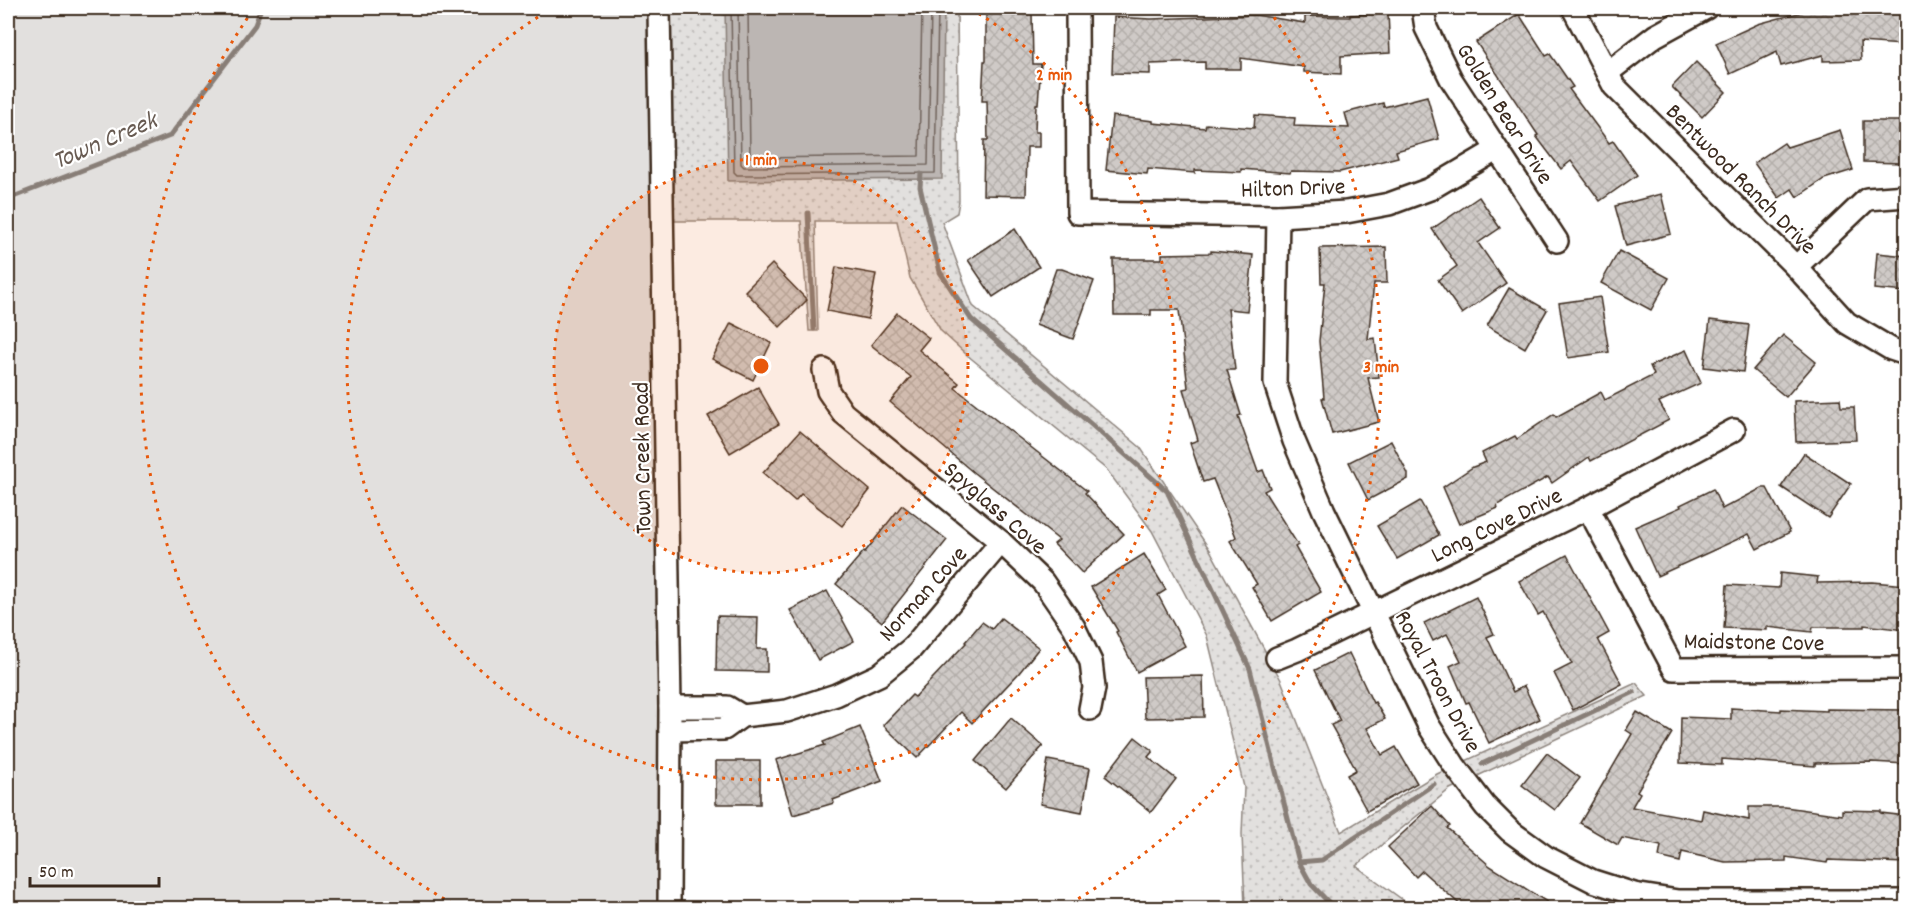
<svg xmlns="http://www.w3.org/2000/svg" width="1914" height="916" viewBox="0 0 1914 916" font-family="Dekko,sans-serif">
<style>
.grass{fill:#e2e0de;stroke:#8e857e;stroke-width:1.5}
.park{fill:url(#park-dots);stroke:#8e857e;stroke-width:1.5}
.water{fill:#bcb6b3;stroke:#887e77;stroke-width:1.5}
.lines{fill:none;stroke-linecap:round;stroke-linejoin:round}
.shore{stroke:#6f625a;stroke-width:1.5}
.stream{stroke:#887e77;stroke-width:5}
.building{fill:url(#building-cross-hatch);stroke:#3b2a1e;stroke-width:1.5}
.street-casing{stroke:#3b2a1e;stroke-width:26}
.street{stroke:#fff;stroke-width:21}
.ring{fill:none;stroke:#e8590c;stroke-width:3;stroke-dasharray:3 6}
.labels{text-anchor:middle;stroke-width:4.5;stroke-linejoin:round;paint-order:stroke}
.street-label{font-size:24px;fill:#3b2a1e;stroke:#fff}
.water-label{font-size:26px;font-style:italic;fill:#685b52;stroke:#fff}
.centre{fill:#e8590c;stroke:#fff;stroke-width:3}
.ring-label{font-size:18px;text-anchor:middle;font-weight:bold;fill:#e8590c;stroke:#fff;stroke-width:4.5;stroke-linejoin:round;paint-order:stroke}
</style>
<defs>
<pattern id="park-dots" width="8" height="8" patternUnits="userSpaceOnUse" patternTransform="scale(1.5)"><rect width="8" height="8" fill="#e2e0de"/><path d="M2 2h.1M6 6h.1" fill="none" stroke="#c3c0be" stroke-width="1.8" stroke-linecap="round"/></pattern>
<pattern id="building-cross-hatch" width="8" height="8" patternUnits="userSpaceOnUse" patternTransform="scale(1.5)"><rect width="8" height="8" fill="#cfcac7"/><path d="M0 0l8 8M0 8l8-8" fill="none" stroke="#b3aeaa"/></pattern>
</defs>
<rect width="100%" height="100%" fill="#fff"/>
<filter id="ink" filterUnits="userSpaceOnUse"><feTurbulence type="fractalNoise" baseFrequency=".0167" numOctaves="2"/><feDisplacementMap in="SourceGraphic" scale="12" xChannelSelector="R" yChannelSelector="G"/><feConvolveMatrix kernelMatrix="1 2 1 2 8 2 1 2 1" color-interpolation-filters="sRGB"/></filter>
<g filter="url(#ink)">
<path class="grass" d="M8 8H652L665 908H8Z"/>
<path class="park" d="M670 8H957L959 201 957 213 942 222 973 306 1140 447 1210 550 1281 680 1341 832 1437 774 1636 683 1647 696 1450 789 1356 866 1414 908H1245L1242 834 1244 787 1207 636 1152 531 1107 470 967 355 941 331 910 278 897 221H815L818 331H809L801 221H667Z"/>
<path class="water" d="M725 8H944L942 179 728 181Z"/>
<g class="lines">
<g class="shore">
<path d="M731 8 734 172 737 175 935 173 938 8"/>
<path d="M738 8 741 164 744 167 928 165 931 8"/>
<path d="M748 8 750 155 753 158 919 156 922 8"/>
</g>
<g class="stream">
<path d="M921 174 920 187 940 272 971 319 1167 491 1250 669 1299 862 1311 884 1334 908"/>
<path d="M8 199 170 136 255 25 261 8"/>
<path d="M808 213 814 329"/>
<path d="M1482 764 1634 692"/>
<path d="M1299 862 1322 860 1434 784"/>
</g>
</g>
<g class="building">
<path d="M1816 8H1859V9L1905 12 1903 45 1860 42 1861 60 1823 61V55L1781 66 1777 52 1730 74 1716 43 1758 24Z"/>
<path d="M986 13H1032L1033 64H1041L1038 104H1036L1035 132H1039V147H1027L1026 196 983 195 984 140H988L987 101H982L984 61H986Z"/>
<path d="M1388 13 1390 53 1341 56V74L1304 72V67L1241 58V69H1205V62L1150 64V74L1112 73 1114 17 1151 19 1255 15 1305 23V16L1350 17V15Z"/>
<path d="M1519 14 1546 56 1550 54 1573 87 1569 89 1609 143 1613 141 1637 175 1600 201 1571 161 1561 169 1536 136 1538 135 1476 42Z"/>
<path d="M1696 62 1726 92 1702 117 1672 87Z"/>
<path d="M1427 96 1439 139 1396 151 1398 157 1340 172 1291 171 1290 173 1241 169V172L1195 170V173L1148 169 1147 174 1106 170 1112 116 1153 121V123L1205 128 1206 124 1254 128 1255 115 1295 118 1294 126 1349 128 1345 113 1383 103 1384 107Z"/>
<path d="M1863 121H1901V163L1863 162Z"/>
<path d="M1840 130 1853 170 1824 179 1797 197 1792 189 1779 198 1754 163 1784 143 1787 147Z"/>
<path d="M1661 194 1671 234 1626 246 1615 206Z"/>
<path d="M1479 197 1500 228 1478 243 1506 283 1462 314 1438 280 1457 266 1432 229Z"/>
<path d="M1015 229 1039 267 993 297 968 260Z"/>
<path d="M1386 247 1387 283H1374L1368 339 1375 338 1379 377 1368 378 1379 422 1332 434 1322 398H1324L1319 341 1325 283H1321L1320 248Z"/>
<path d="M1211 251 1253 255 1247 311 1228 309 1235 370H1227L1241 415 1238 416 1258 472 1263 470 1270 488 1264 491 1298 545 1295 547 1321 592 1272 621 1252 587 1257 584 1230 541 1236 537 1213 479 1203 482 1190 443 1198 440 1183 389 1188 388 1179 310H1151V315H1114L1113 259H1162V254L1211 253Z"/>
<path d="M1619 251 1669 278 1651 310 1601 283Z"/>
<path d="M1877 253 1906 256V292L1874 289Z"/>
<path d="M772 264 807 300 780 327 745 291Z"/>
<path d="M836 267 876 274 868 319 827 311Z"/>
<path d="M1056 269H1062L1094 281 1073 339 1036 325Z"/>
<path d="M1509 288 1547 310 1525 348 1487 326Z"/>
<path d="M1600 297 1609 352 1568 358 1559 303Z"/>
<path d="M897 313 929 338 919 350 959 383 955 388 1087 491 1085 493 1124 534 1082 573 1054 544 1059 540 974 473 890 402 911 377 871 345Z"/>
<path d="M1710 320 1749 325 1743 372 1704 367Z"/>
<path d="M731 323 771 343 753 380 712 359Z"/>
<path d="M1783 335 1816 362 1786 397 1753 370Z"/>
<path d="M1686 350 1701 383 1659 402 1669 420 1591 461 1589 457 1552 483 1548 477 1497 505 1498 508 1459 524 1443 487 1473 467 1486 462 1482 453 1515 436 1517 439 1554 414 1556 417 1601 392 1605 400 1654 375 1650 366Z"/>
<path d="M758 387 779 424 730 453 708 416Z"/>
<path d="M1840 399 1841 407H1854L1856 440 1796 442 1794 401Z"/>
<path d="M800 431 870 490 842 526 801 494 795 501 763 473Z"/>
<path d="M1391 441 1408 474V479L1368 500 1349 462Z"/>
<path d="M1804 453 1851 484 1828 518 1781 487Z"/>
<path d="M1762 488H1767L1790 532 1757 549 1749 534 1657 576 1635 527 1681 507 1680 505 1713 489 1722 509Z"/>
<path d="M1420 501 1439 535 1397 559 1377 526Z"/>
<path d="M902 505 947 540 882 622 836 584 864 551 865 552Z"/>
<path d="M1144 554 1166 590 1158 595 1185 646 1137 672 1116 632 1118 631 1091 587Z"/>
<path d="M1567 555 1609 633 1598 639 1622 684 1573 710 1554 673 1572 664 1543 612 1538 615 1519 581Z"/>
<path d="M1780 573 1818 577 1817 583 1872 582 1906 585V630L1864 625V627H1813L1812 632 1767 627V630L1724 628 1727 585 1779 588Z"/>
<path d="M827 591 854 641 818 660 790 610Z"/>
<path d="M1476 597 1494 634 1487 637 1513 692 1524 686 1540 719 1489 743 1469 702 1466 703 1450 666 1461 661 1447 634 1433 641 1424 623Z"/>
<path d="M717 616 758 617 757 649H767V672L716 671Z"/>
<path d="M1001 618 1039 648 1019 673 972 723 961 712 917 758 883 725 912 695 915 697 966 643 965 642 982 622 992 629Z"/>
<path d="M1349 653 1373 703 1375 702 1385 719 1367 728 1382 755 1396 747 1417 783 1367 811 1347 775 1356 770 1331 725 1340 721 1315 670Z"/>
<path d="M1203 676 1204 717 1145 718 1143 677Z"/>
<path d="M1731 708 1781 711V709L1827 711V709L1906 710V764L1872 762 1815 763V766L1722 759V765L1680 763 1681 717 1731 719Z"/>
<path d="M1637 712 1672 733 1637 791 1640 793 1632 807 1701 820 1703 810 1749 820V807H1785L1842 815V810L1881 811V813L1906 816V863L1828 860 1827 863 1786 857V861L1725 862 1682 852 1680 862 1659 857 1661 846 1622 838 1618 845 1580 823 1632 734 1626 730Z"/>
<path d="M1011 718 1043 746 1006 788 975 761Z"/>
<path d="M860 727 882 781 833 800 834 803 793 815 776 760 825 745 823 742Z"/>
<path d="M1135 737 1153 751 1148 757 1176 779 1151 812 1105 776Z"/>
<path d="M1547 753 1580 778 1555 810 1522 785Z"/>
<path d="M1048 760 1090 768 1082 812 1040 804Z"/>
<rect x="716" y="761" width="44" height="43"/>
<path d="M1432 806 1450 826 1447 828 1490 866 1558 909H1465L1422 871 1416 877 1388 847Z"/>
</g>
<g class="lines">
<g class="street-casing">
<g id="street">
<path d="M659 8 670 707 669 908"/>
<path d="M1077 8 1078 213 1278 216 1346 212 1389 204 1430 189 1496 150"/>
<path d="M1423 8 1426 28 1451 79 1557 241"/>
<path d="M1573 8 1614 86 1796 267 1847 323 1891 349 1906 354"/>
<path d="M1607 73 1655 36 1706 8"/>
<path d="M1278 216 1275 383 1294 441 1324 511 1429 726 1454 765 1485 806 1510 831 1546 857 1593 881 1634 894 1678 901H1906"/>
<path d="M1796 267 1867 199 1906 196"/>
<path d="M824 370 828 391 843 413 1001 542 1043 582 1074 627 1091 662 1094 688 1090 709"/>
<path d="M1588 508 1674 669 1906 668"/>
<path d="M1277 658 1297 650 1588 508 1734 430"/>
<path d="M670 707H727L742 716"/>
<path d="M670 730 724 729 742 716 787 711 836 695 879 675 912 648 1001 542"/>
</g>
</g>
<use href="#street" class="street"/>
</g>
</g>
<circle cx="761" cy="366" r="207" fill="#e8590c" fill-opacity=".12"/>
<g class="ring">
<circle cx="761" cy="366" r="207"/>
<path d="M971 9A414 414 0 1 1 551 9"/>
<path d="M460 908A620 620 0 0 1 253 10M1269 10A620 620 0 0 1 1062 908"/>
</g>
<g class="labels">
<g class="street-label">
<text transform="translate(1506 113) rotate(58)" y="8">Golden Bear Drive</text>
<text transform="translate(1742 178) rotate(45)" y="8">Bentwood Ranch Drive</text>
<text transform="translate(1293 187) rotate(-2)" y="8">Hilton Drive</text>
<text transform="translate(641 458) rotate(-91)" y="8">Town Creek Road</text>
<text transform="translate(996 507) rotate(41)" y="8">Spyglass Cove</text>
<text transform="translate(1496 524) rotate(-26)" y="8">Long Cove Drive</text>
<text transform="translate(922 593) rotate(-48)" y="8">Norman Cove</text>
<text transform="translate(1754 641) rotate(1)" y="8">Maidstone Cove</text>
<text transform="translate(1439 681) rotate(62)" y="8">Royal Troon Drive</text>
</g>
<g class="water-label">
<text transform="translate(104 139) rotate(-23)" y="9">Town Creek</text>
</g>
</g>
<circle cx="761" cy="366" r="9" class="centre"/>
<g class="ring-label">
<text x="1054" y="80">2 min</text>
<text x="761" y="165">1 min</text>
<text x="1381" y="372">3 min</text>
</g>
<rect width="1914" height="916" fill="none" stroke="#fff" stroke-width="30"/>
<rect x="15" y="15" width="1884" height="886" fill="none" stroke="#3b2a1e" stroke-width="2" filter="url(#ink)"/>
<path d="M30 877v9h129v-9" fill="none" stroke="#3b2a1e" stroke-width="3"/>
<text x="39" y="877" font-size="18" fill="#3b2a1e" stroke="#ffffff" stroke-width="4.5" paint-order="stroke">50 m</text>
</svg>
